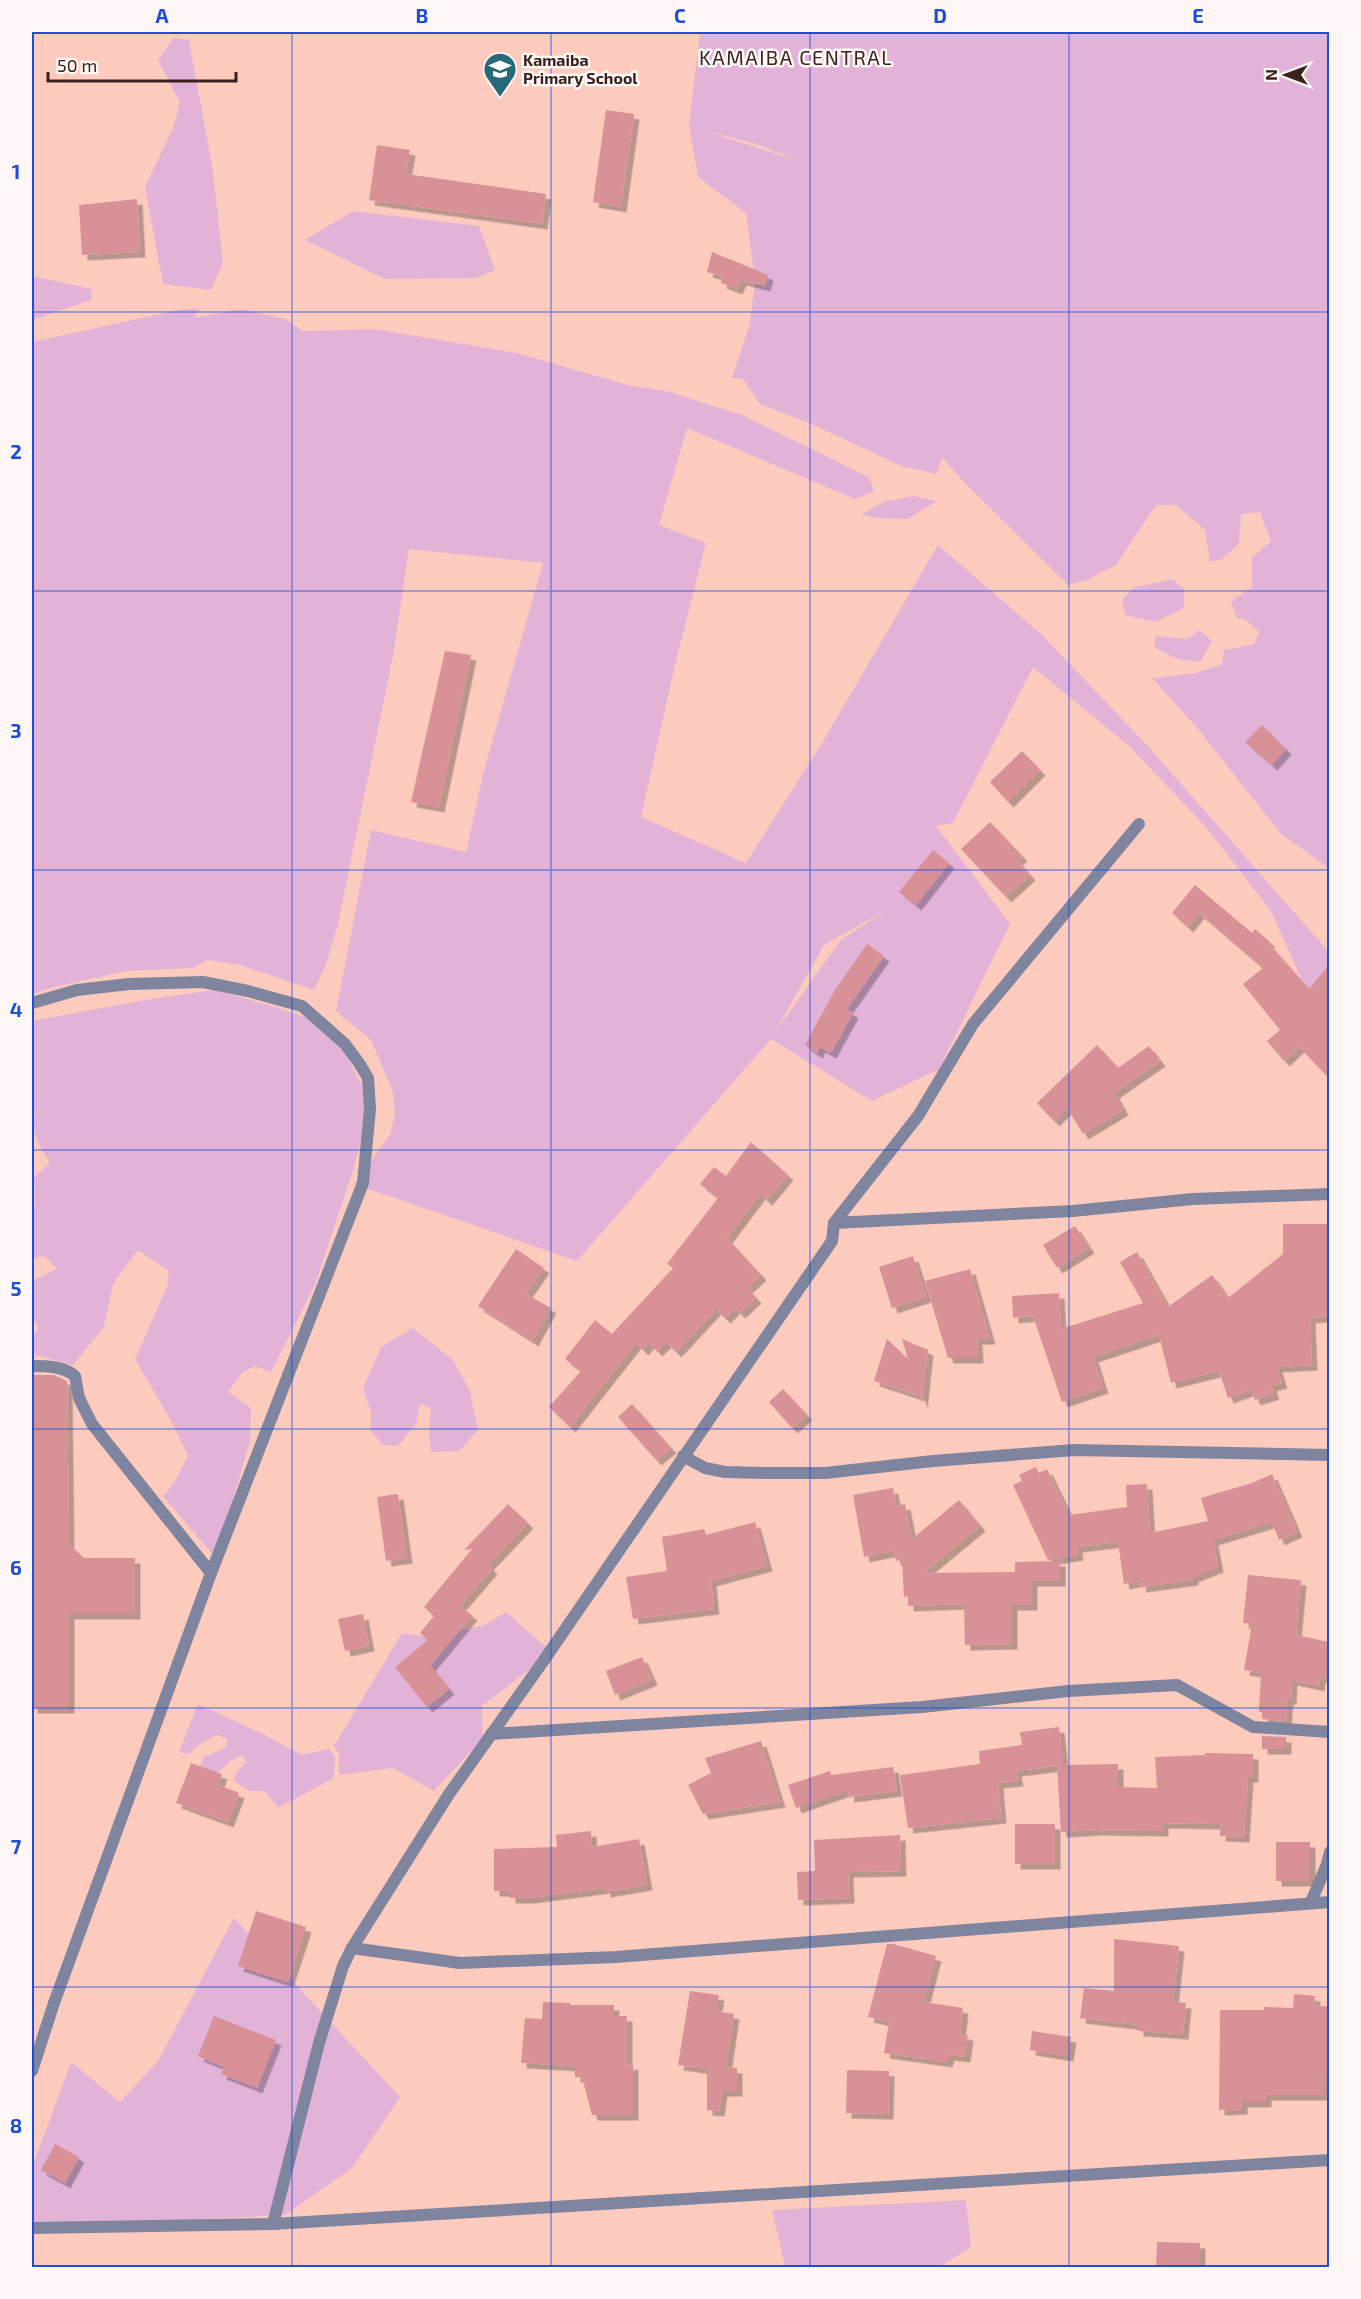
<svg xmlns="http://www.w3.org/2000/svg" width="1361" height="2299" viewBox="0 0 1361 2299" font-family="'Exo 2',sans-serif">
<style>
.green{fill:#e2b3d7;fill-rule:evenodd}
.building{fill:#d79197;filter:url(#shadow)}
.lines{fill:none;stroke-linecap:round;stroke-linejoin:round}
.minor{stroke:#7f859e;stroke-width:12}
.grid{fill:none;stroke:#1d4ed8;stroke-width:1.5;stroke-opacity:0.55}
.labels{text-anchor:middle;stroke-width:5;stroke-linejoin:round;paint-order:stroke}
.poi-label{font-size:16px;font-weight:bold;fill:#39221c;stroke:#fef7f6;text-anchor:start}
.quarter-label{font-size:20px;letter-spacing:1.5px;fill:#39221c;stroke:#fef7f6}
.neatline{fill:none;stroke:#1d4ed8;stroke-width:2}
.grid-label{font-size:20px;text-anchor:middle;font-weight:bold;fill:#1d4ed8}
</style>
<defs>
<filter id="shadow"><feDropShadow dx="5.5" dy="5.5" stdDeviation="0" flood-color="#0004"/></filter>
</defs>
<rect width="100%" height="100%" fill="#fdcbbe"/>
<g class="green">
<path d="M700 32H1329V868L1281 834 1198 729 1152 678 1196 673 1222 664 1224 650 1254 644 1259 632 1246 620 1237 618 1231 601 1252 587V558L1271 541 1260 512 1241 514 1239 544 1222 559 1210 562 1205 530 1176 505H1156L1117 564 1087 580 1068 585 962 480 942 457 937 474 901 466 814 425 760 404 743 379 732 378 750 323 755 280 746 213 698 177 689 126ZM705 131 753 143 802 162Z"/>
<path d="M173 38 189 40 213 171 223 263 211 290 163 284 145 187 174 126 180 102 158 61Z"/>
<path d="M353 211 479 226 495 270 476 278 385 279 305 240Z"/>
<path d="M32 276 92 289 91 300 32 320Z"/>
<path d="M183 309H199L194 318 241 309 285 319 303 331 374 329 517 353 628 385 666 391 742 415 869 477 874 491 855 499 687 428 659 525 706 543 675 665 641 817 746 863 822 743 938 545 1041 634 1147 745 1329 952V1023L1302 980 1271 911 1206 827 1128 745 1033 667 953 823 936 826 1010 924 939 1069 872 1101 771 1039 577 1261 354 1184 390 1135 395 1114 393 1092 371 1040 336 1011 371 830 466 852 483 774 543 563 409 549 393 656 338 924 325 967 314 990 240 965 207 960 193 968 126 971 46 989 32 995V342ZM886 910 840 941 775 1032 824 945Z"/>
<path d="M913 496 937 501 908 519 879 518 861 515 884 502Z"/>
<path d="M1173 579 1184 589V608L1155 622 1125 615 1122 600 1135 587Z"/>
<path d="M1199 630 1212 641 1200 662 1178 659 1155 648V636L1188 639Z"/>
<path d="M215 990 275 1007 311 1019 345 1052 366 1094 365 1127 354 1167 315 1285 271 1372 255 1366 243 1372 228 1392 251 1408 250 1441 216 1558 163 1496 174 1483 188 1455 171 1421 135 1359 167 1287 169 1271 138 1250 113 1284 104 1327 73 1365 32 1354V1336L39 1329 32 1314V1281L57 1269 44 1256 32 1259V1210L35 1206 34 1177 50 1163C42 1149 27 1127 36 1111L32 1113V1021L150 999Z"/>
<path d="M413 1328 453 1360 470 1391 478 1430 459 1451 431 1452 429 1432 431 1408 420 1404 416 1424 398 1446 383 1445 371 1431V1412L363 1389 381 1347Z"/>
<path d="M506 1612 546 1647 530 1669 482 1706 483 1738 434 1791 393 1768 339 1775V1754L334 1746 402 1633 427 1637 485 1625Z"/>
<path d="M198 1704 263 1734 302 1755 329 1749 335 1757 334 1778 278 1808 265 1791H249L234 1781 237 1771 246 1762 243 1755 230 1761 215 1776 198 1774 203 1758 226 1747 227 1739 217 1735 201 1743 189 1754 179 1752Z"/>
<path d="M234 1918 400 2097 352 2168 285 2215 32 2227V2168L71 2062 120 2102 158 2061Z"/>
<path d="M966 2200 971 2247 939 2267H785L772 2210Z"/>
</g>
<g class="building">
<path d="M606 110 634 114 621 207 593 202Z"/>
<path d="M377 145 410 150 406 174 546 194 542 224 369 200Z"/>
<path d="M137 199 140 252 82 255 79 205Z"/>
<path d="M712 252 768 275 765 286 741 280 737 289 721 283 722 276 707 272Z"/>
<path d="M445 651 471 655 439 807 411 802Z"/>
<path d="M1262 725 1286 749 1272 765 1245 742Z"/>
<path d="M1022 751 1040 770 1008 802 990 782Z"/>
<path d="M990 822 1022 856 1017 860 1030 875 1006 897 961 849Z"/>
<path d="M933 850 949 863 916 905 899 892Z"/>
<path d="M1195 885 1252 933 1255 929 1270 942 1268 943 1309 989 1329 965V1078L1299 1047 1284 1061 1267 1041 1280 1030 1243 984 1263 968 1199 913 1188 927 1172 913Z"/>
<path d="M867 944 884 956 847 1009 853 1013 831 1053 820 1047 817 1053 805 1045 835 990Z"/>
<path d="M1097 1045 1118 1068 1149 1046 1160 1061 1114 1093 1123 1110 1083 1134 1067 1108 1054 1121 1037 1103Z"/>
<path d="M751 1142 788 1175 767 1200 760 1194 727 1238 761 1275 747 1288 756 1298 740 1313 735 1308 725 1318 716 1309 676 1352 666 1342 657 1351 649 1343 643 1350 636 1343 570 1427 549 1407 581 1371 565 1359 595 1320 612 1334 673 1268 667 1264 718 1198 700 1184 714 1167 726 1176Z"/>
<path d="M1283 1224H1329V1316L1310 1318 1312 1365 1277 1367 1282 1383 1271 1386 1274 1394 1255 1400 1251 1390 1228 1398 1219 1371 1171 1383 1159 1335 1093 1357 1103 1388 1062 1402 1033 1316 1013 1318 1012 1296 1059 1293 1061 1329 1143 1303 1120 1262 1137 1252 1168 1307 1212 1275 1228 1298 1283 1254Z"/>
<path d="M1075 1226 1089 1248 1057 1268 1043 1245Z"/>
<path d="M516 1249 544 1268 526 1294 551 1308 533 1341 478 1306Z"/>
<path d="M913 1256 926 1297 892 1308 879 1267Z"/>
<path d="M970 1269 990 1339H977L978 1358H948L925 1281Z"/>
<path d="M887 1339 908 1359 902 1339 928 1350 922 1404 920 1396 874 1381Z"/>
<path d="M32 1375H54L67 1381 69 1544 84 1558H135V1614H69V1708H32Z"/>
<path d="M783 1389 807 1415 792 1428 769 1402Z"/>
<path d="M632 1404 671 1448 656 1460 618 1417Z"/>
<path d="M1036 1467 1039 1473 1047 1469 1069 1515 1127 1507 1126 1485 1147 1484 1150 1533 1208 1521 1201 1498 1252 1483 1272 1474 1297 1532 1279 1540 1272 1522 1213 1540 1218 1567 1193 1577V1580L1141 1587 1140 1581 1124 1584 1118 1542 1077 1547 1078 1555 1048 1560 1013 1485 1022 1481 1019 1475Z"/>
<path d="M893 1488 896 1506 905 1504 912 1539 959 1500 980 1526 923 1573 1015 1572V1562L1060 1561V1581H1032V1605H1012V1644L965 1645 964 1604 908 1606V1596L904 1597 902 1559 896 1561 893 1551 864 1557 853 1495Z"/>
<path d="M398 1494 407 1558 386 1561 377 1497Z"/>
<path d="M508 1504 528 1523 488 1565 492 1569 460 1606 472 1615 430 1666 449 1689 427 1707 395 1667 428 1640 420 1633 434 1616 424 1607 472 1549 464 1550Z"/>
<path d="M755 1522 767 1566 711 1581 714 1609 633 1619 626 1577 667 1571 662 1537 704 1529 706 1535Z"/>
<path d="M1248 1575 1301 1580 1296 1635 1329 1642V1679L1320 1677 1319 1686 1292 1680 1291 1699H1288L1286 1721 1262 1719V1712H1259L1261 1673 1244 1670 1252 1624 1243 1623Z"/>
<path d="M363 1614 369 1646 345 1651 338 1619Z"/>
<path d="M642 1657 652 1680 615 1695 606 1671Z"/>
<path d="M1059 1727 1063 1765 1118 1764V1787L1157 1788 1155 1757 1205 1755V1753L1253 1754V1777H1248L1244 1837 1220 1836 1221 1824 1163 1823V1831L1096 1830 1061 1832 1057 1766 1016 1771 1018 1781 998 1783 1001 1818 908 1828 900 1775 980 1764 979 1751 1022 1745 1020 1732Z"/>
<path d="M1262 1736 1286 1737V1749H1262Z"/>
<path d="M761 1741 780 1802 703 1814 688 1785 711 1773 705 1758Z"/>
<path d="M191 1763 222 1774 218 1785 239 1793 228 1822 176 1803Z"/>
<path d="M893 1767 897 1791 849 1797 848 1790 796 1808 788 1785 830 1771 831 1775Z"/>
<rect x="1015" y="1824" width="40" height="40"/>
<path d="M591 1831 592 1847 639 1839 647 1885 605 1892V1888L529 1898H510V1891H494V1849L557 1847 556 1835Z"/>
<path d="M900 1835 901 1871 848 1872 849 1898 798 1900 797 1872 815 1871 814 1840Z"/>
<rect x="1276" y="1842" width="34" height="39"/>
<path d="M256 1911 306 1927 288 1982 238 1966Z"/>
<path d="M1114 1939 1179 1946 1173 2002 1186 2003 1183 2034 1138 2031V2025L1080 2018 1084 1988 1114 1991Z"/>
<path d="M887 1944H893L936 1956 924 2002 963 2008 960 2034 968 2035 965 2057 949 2055 947 2062 884 2053 889 2022 868 2017Z"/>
<path d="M690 1991 719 1995 716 2011 734 2014 726 2067 737 2068V2091H722L719 2111 707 2110V2069L678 2065Z"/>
<path d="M1294 1994 1315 1996 1314 2006H1329V2074H1325V2095H1266V2102H1242V2109L1219 2110 1220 2010H1264V2007L1293 2008Z"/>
<path d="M543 2002 570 2003V2005H614V2016H627V2065L633 2064V2115H592L582 2077H575V2066L521 2063 525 2018 542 2019Z"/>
<path d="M214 2016 276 2040 257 2088 221 2074 224 2067 198 2056Z"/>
<path d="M1032 2031 1071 2037 1068 2056 1030 2050Z"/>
<path d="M847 2070 889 2071 888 2114 846 2113Z"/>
<path d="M55 2144 79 2157 65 2183 41 2170Z"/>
<path d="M1157 2242 1200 2243V2268H1156Z"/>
</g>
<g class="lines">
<g class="minor">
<path d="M32 1003 77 990 129 984 203 982 248 991 302 1006 345 1044 359 1063 368 1078 370 1109 363 1183 211 1573 54 2003 32 2071"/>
<path d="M834 1223 1073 1211 1193 1199 1330 1194"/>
<path d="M32 1366C47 1366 63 1366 75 1376L79 1398 92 1424 211 1573"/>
<path d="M683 1456 705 1468 725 1472 767 1473H825L933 1461 1074 1450 1330 1455"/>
<path d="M491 1734 922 1707 1068 1691 1177 1685 1253 1727 1330 1732"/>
<path d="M1311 1902 1327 1864 1330 1852"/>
<path d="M352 1948 460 1963 616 1957 1330 1902"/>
<path d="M273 2224 319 2043 343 1966 352 1948 449 1794 542 1663 832 1241 834 1223 918 1116 973 1024 1139 824"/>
<path d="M32 2228 273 2224 1330 2160"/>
</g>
</g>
<path class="grid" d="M292 32V2268M551 32V2268M810 32V2268M1069 32V2268M32 312H1330M32 591H1330M32 870H1330M32 1150H1330M32 1429H1330M32 1708H1330M32 1987H1330"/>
<defs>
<g id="school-pin" transform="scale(1.725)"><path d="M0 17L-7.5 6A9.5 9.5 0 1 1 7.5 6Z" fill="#246a79" stroke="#fef7f6"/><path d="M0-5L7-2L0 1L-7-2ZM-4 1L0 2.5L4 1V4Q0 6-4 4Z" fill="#fff"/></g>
</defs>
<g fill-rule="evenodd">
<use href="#school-pin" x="500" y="69"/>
</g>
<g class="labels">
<g class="poi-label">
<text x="523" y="66">Kamaiba<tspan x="523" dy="18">Primary School</tspan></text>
</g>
<g class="quarter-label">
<text x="796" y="65">KAMAIBA CENTRAL</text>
</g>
</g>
<rect width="1361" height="2299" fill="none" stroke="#fef7f6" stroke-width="66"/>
<g transform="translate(1286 75) rotate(270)" stroke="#fef7f6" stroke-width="4.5" paint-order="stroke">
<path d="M0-4.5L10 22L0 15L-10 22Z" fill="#39221c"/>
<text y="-9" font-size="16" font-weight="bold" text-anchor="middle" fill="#39221c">N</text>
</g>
<path d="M48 72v9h188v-9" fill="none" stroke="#39221c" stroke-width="3"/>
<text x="57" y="72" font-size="18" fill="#39221c" stroke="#fef7f6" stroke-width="4.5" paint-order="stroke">50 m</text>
<rect x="33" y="33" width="1295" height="2233" class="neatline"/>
<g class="grid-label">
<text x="162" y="23">A</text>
<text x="422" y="23">B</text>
<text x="680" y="23">C</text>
<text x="940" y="23">D</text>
<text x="1198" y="23">E</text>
<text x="16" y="179">1</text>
<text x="16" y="459">2</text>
<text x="16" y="738">3</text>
<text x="16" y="1017">4</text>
<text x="16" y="1296">5</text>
<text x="16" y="1575">6</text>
<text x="16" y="1854">7</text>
<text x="16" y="2133">8</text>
</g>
</svg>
